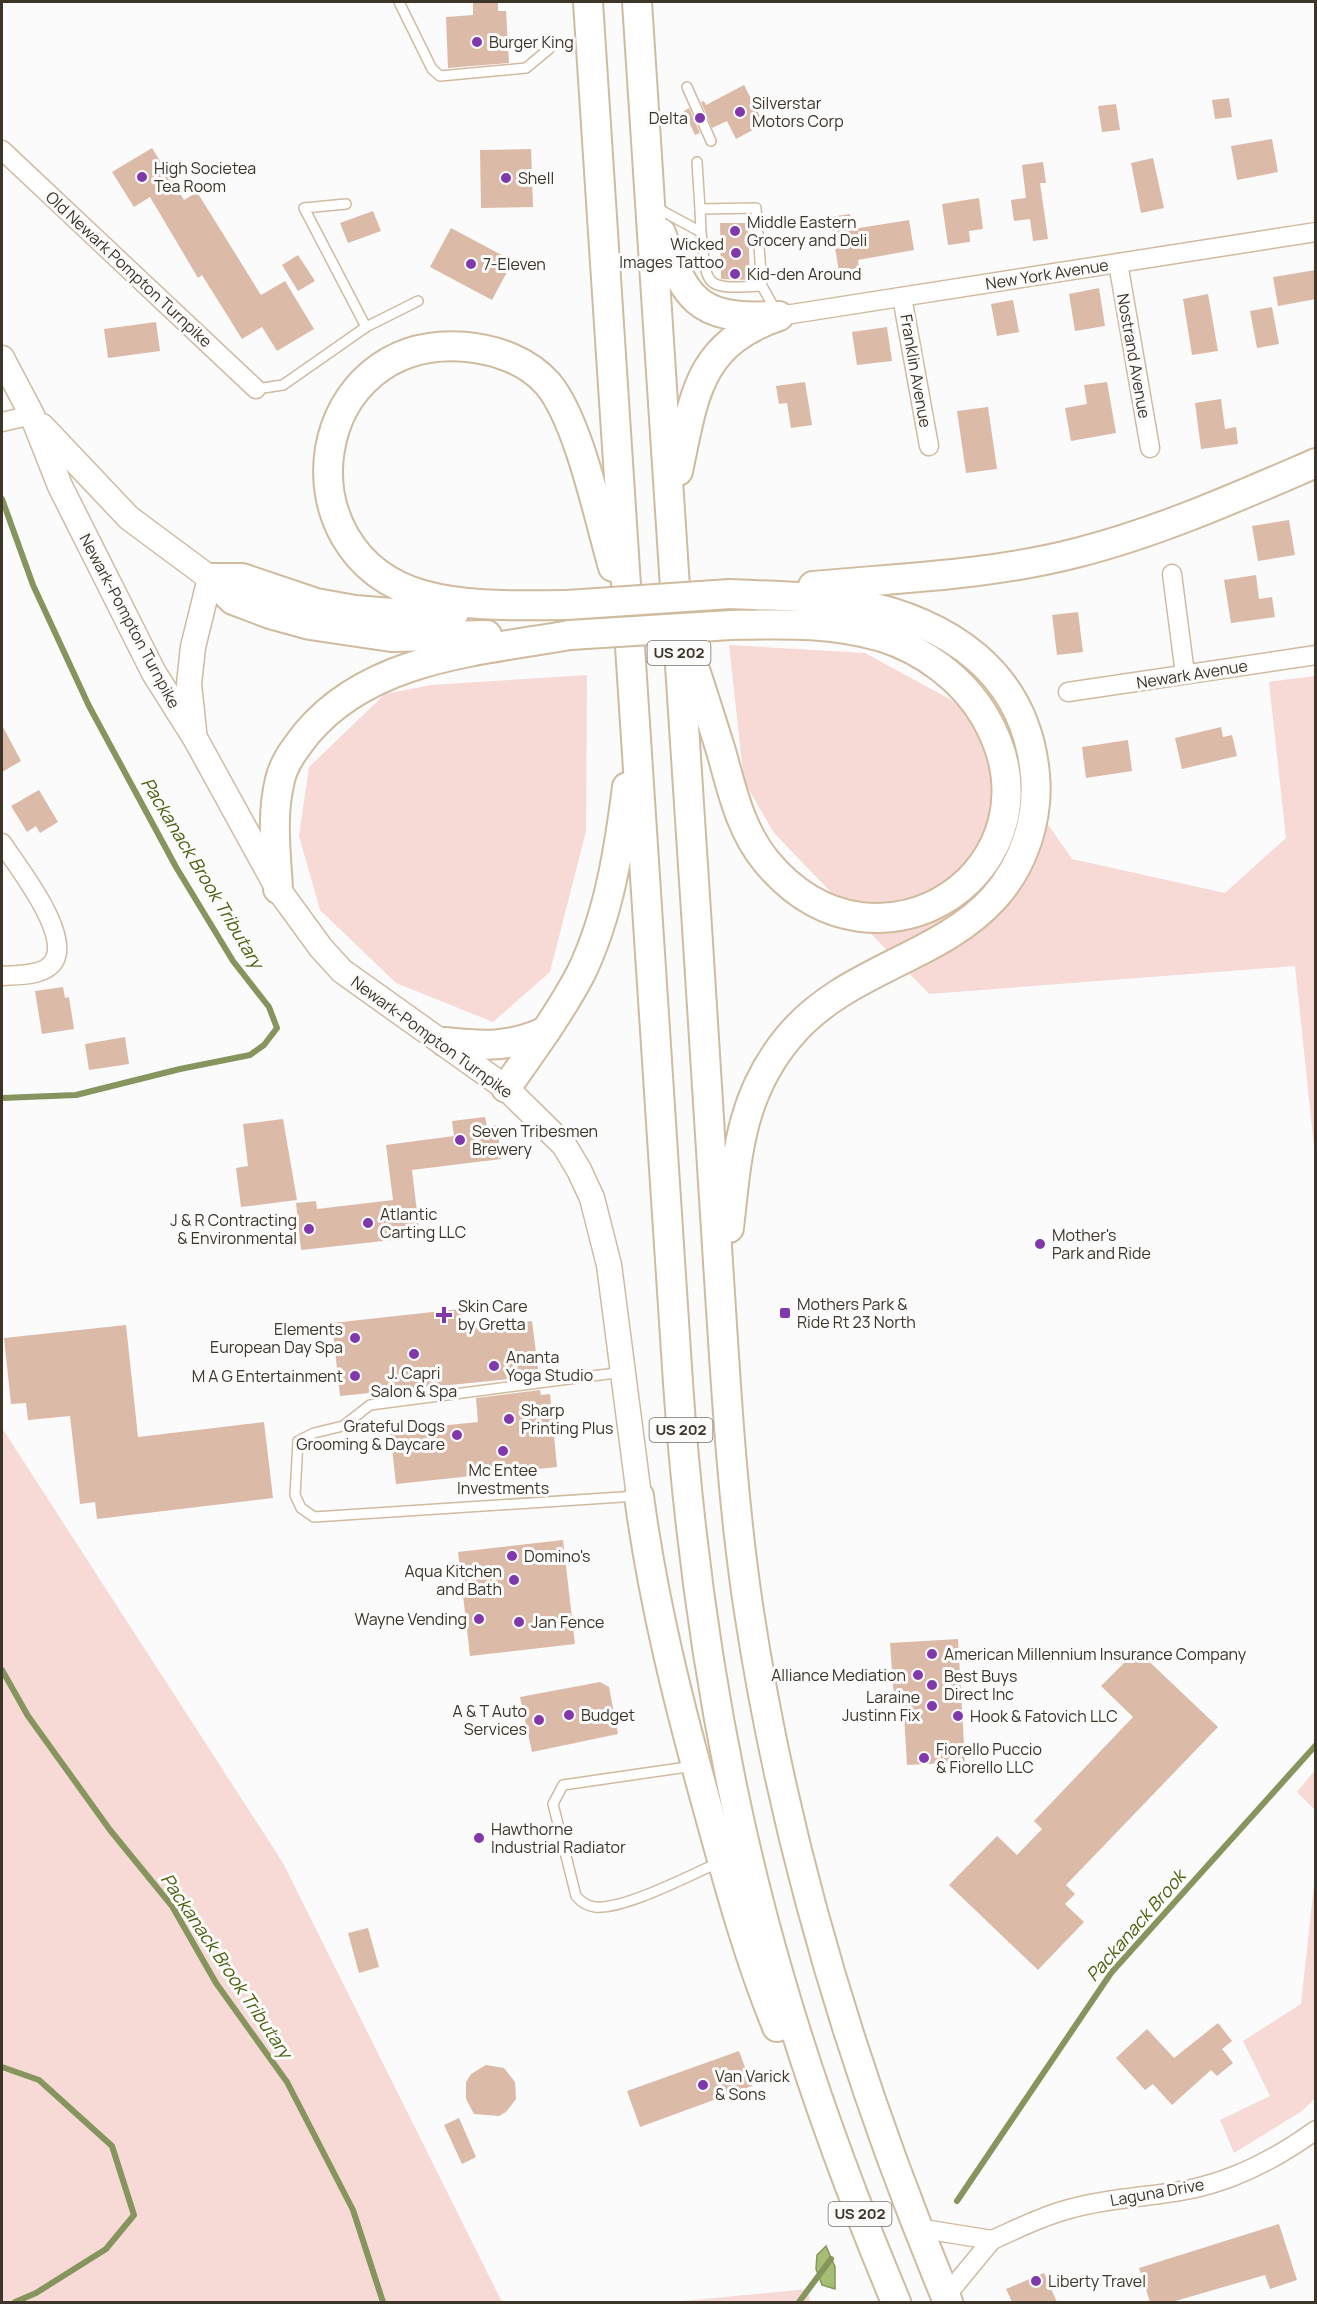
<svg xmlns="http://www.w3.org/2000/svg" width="1317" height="2304" viewBox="0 0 1317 2304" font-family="Manrope,sans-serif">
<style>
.green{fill:#f7d9d6}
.water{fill:#a5be73;stroke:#86955d;stroke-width:1.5}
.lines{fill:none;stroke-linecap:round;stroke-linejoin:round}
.stream{stroke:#86955d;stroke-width:6}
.building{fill:#dcbaa8}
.service-casing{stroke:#d1bb9f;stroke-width:12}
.minor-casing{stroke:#d1bb9f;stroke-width:21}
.secondary-casing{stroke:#d1bb9f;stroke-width:27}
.trunk-casing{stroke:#d1bb9f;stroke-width:32}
.service{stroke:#fff;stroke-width:9}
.minor{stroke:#fff;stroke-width:18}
.secondary{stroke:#fff;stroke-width:24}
.trunk{stroke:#fff;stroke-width:28}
.trunk-bridge-casing{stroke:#d1bb9f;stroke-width:32;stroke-linecap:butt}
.trunk-bridge{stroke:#fff;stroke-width:28}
.poi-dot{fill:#8038aa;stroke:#fbfbfb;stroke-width:2}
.labels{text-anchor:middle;stroke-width:6;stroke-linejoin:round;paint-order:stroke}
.shield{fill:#fbfbfb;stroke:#777068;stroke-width:1.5}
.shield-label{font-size:15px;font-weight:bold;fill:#3e3529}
.poi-label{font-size:16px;fill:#3e3529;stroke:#fbfbfb;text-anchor:start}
.street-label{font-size:16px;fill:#3e3529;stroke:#fbfbfb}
.water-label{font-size:18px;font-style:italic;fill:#4a5f0b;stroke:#fbfbfb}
</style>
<rect width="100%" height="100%" fill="#fbfbfb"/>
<g class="green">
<path d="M729 645 865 653 968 709 1072 859 1225 893 1286 838 1269 682 1315 676V1156L1295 966 929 994 774 833 744 781Z"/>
<path d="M587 675 586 831 550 972 493 1022 396 983 320 910 299 836 309 767 385 694 431 685Z"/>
<path d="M2 1428 283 1863 502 2302H2Z"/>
<path d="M1315 1770V1810L1297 1792Z"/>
<path d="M1315 1876V2098L1302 2111 1234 2153 1220 2120 1270 2096 1243 2041 1301 2004Z"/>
<path d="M808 2289 810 2302H672Z"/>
</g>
<path class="water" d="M826 2246 835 2267V2289L822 2285 816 2269 817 2255Z"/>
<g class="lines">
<g class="stream">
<path d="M2 499 33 585 89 706 176 867 233 961 269 1007 277 1028 264 1045 250 1055 180 1069 76 1095 2 1098"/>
<path d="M2 1670 28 1716 110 1830 172 1906 216 1983 287 2082 353 2210 383 2302"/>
<path d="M2 2067 39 2080 112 2146 134 2215 106 2249 36 2293 15 2302"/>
<path d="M957 2201 1111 1973 1316 1745"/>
<path d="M799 2302 831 2259"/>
</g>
</g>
<g class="building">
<path d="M473 2H498V11H506L509 63 448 68 446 17 473 15Z"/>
<path d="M744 85 764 124 736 139 727 121 712 128 701 102 704 101 706 105Z"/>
<path d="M1229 98 1232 117 1215 119 1212 100Z"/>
<path d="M1116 104 1120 130 1102 132 1098 106Z"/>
<path d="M689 108 700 133 695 135 684 111Z"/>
<path d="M1272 139 1278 172 1237 180 1231 146Z"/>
<path d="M152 148 184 200 197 192 261 295 285 281 314 329 277 351 262 327 242 339 202 275 198 278 150 197 134 207 112 172Z"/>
<path d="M531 149 533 207 481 208 480 150Z"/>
<path d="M1153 158 1164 208 1141 213 1131 163Z"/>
<path d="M1043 162 1046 183H1040L1048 239 1033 241 1030 219 1014 221 1011 200 1026 198 1022 165Z"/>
<path d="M979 198 983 229 969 231 970 242 948 245 942 204Z"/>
<path d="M373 211 381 231 348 243 340 223Z"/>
<path d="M850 214 853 229 909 220 914 250 858 260 859 268 839 272 830 217Z"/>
<path d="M720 223H748L750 280 721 279Z"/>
<path d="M451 228 513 261 492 300 430 267Z"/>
<path d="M298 255 315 281 298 291 282 265Z"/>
<path d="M1316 270V299L1278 306 1273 277Z"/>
<path d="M1099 288 1105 326 1075 331 1069 294Z"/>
<path d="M1208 294 1218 351 1192 355 1183 299Z"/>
<path d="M1013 300 1019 332 997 336 991 304Z"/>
<path d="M1272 307 1279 344 1257 348 1250 311Z"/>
<path d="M156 322 160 351 108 358 104 329Z"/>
<path d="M887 327 892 361 857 365 852 332Z"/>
<path d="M805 382 812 425 791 428 787 403 779 404 776 386Z"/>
<path d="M1107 382 1116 433 1071 441 1065 408 1087 404 1084 385Z"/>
<path d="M1221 399 1225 429 1236 427 1238 444 1201 449 1195 403Z"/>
<path d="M988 407 997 469 966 473 957 411Z"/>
<path d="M1289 520 1295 555 1258 561 1252 526Z"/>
<path d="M1256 575 1259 599 1272 597 1275 617 1231 623 1224 580Z"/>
<path d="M1078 612 1083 652 1057 655 1052 615Z"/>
<path d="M2 725 21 761 2 772Z"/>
<path d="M1221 727 1223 737 1232 735 1237 756 1182 769 1175 738Z"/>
<path d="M1128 740 1132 771 1086 778 1082 747Z"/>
<path d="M39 790 58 822 40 833 36 826 27 832 11 806Z"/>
<path d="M63 987 65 998 69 997 74 1029 42 1034 35 991Z"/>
<path d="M125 1037 129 1064 89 1070 85 1044Z"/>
<path d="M485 1117 487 1126 497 1125 501 1159 412 1170 420 1237 301 1250 296 1203 316 1201 317 1209 393 1200 386 1145 454 1136 452 1121Z"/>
<path d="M283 1119 297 1200 241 1207 236 1168 248 1166 243 1124Z"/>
<path d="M460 1309 462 1329 532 1321 539 1376 340 1396 332 1323Z"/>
<path d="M126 1325 138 1437 264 1422 273 1498 97 1519 95 1502 80 1504 70 1416 28 1420 26 1403 11 1404 4 1338Z"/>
<path d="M540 1390 541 1395 550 1394 557 1467 396 1484 390 1431 478 1422 476 1398Z"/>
<path d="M563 1540 575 1644 470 1656 458 1552Z"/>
<path d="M958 1639 965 1762 907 1765 903 1698H894L890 1643Z"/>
<path d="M1137 1650 1218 1727 1066 1885 1075 1894 1065 1904 1084 1922 1038 1970 949 1885 997 1836 1017 1855 1042 1829 1034 1821 1133 1717 1101 1686Z"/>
<path d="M600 1682 609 1687 618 1734 532 1752 520 1697Z"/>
<path d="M368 1928 379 1967 359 1973 348 1933Z"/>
<path d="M1218 2023 1232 2041 1222 2049 1233 2063 1217 2076 1211 2070 1172 2105 1153 2084 1145 2090 1116 2058 1147 2029 1174 2058Z"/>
<path d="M739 2051 752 2086 640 2127 627 2091Z"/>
<path d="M486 2065 504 2068 515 2082 516 2099 506 2112 499 2116 474 2114 466 2099V2082L471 2074Z"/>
<path d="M459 2118 476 2157 462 2164 444 2125Z"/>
<path d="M1279 2224 1297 2280 1270 2289 1265 2275 1172 2302H1150L1139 2268Z"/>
<path d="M1044 2273 1057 2302H1012L1006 2289Z"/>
</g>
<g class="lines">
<g class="service-casing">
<g id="service">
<path d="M399 2 432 69 440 76 526 68 549 49"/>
<path d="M687 87 711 141"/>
<path d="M697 162 700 209"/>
<path d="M346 204 304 208 366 327"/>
<path d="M655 207 701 232 700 209 756 208 762 286C703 289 707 289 701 232"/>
<path d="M762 286 777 313"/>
<path d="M256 389 283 385 366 327 418 301"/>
<path d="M623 1372 370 1405 343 1426 314 1433 298 1441 295 1495 301 1508 314 1517 637 1496"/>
<path d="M694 1766 563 1785 553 1804 576 1896C581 1902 587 1906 595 1907 624 1910 690 1875 718 1863"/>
</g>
</g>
<g class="minor-casing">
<g id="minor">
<path d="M2 150 256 389"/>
<path d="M1118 263 1150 448"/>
<path d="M902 297 929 446"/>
<path d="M779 316 1316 232"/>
<path d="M2 422 32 415"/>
<path d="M1172 574 1185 674"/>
<path d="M1068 692 1316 655"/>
<path d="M2 843C16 865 82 946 47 968 35 976 15 975 2 976"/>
<path d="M917 2228 992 2240 945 2297"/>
<path d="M992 2240C1019 2228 1045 2215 1073 2208 1113 2197 1156 2197 1196 2188 1240 2178 1280 2156 1316 2130"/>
</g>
</g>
<g class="secondary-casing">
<g id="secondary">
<path d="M2 358 32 415 60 486 154 673 195 738 278 889 321 948 342 971 506 1088 564 1145 579 1170 592 1198 609 1265 639 1496"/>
<path d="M42 426 129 518 210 578 193 647 189 684 194 731"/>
</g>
</g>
<g class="trunk-casing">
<g id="trunk">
<path d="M588 2 678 1383C692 1585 723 1785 780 1979 812 2089 852 2197 896 2302"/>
<path d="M637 2C657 310 677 618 697 927 704 1044 712 1161 719 1278 726 1387 732 1497 748 1605 784 1846 854 2077 948 2302"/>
<path d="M661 233C685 297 696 320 770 316"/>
<path d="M678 471C694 397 697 344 779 316"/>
<path d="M210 578 233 600 270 614 310 625 391 637 487 635"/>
<path d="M210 578H242L316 603 355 610 392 613H454"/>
<path d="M813 586C900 578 990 575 1076 553 1159 532 1237 497 1316 463"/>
<path d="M567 605C519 605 470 608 423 595 275 553 308 332 467 347 497 350 528 361 548 384 579 421 599 519 613 567"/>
<path d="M690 655C701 687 711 719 721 751 732 790 740 829 766 861 878 997 1071 866 985 717 963 679 923 650 882 637 830 622 784 624 731 625"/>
<path d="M278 889C276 852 271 816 280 780 284 762 296 747 307 733 371 657 479 651 570 635"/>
<path d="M445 1042C484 1046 509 1048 546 1031"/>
<path d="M506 1088C532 1051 560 1013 581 973 609 915 619 850 627 787"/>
<path d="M729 1228C737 1156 740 1096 788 1038 844 969 939 959 994 898 1024 865 1039 818 1035 775 1026 672 948 621 853 603 813 596 771 596 730 594"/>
<path d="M639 1496C653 1601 678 1701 706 1802 727 1878 747 1954 777 2027"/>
</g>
</g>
<use href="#service" class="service"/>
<use href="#minor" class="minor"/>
<use href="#secondary" class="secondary"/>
<use href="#trunk" class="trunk"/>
<g class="trunk-bridge-casing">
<g id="trunk-bridge">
<path d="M567 605 730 594"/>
<path d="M570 635 731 625"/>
</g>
</g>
<use href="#trunk-bridge" class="trunk-bridge"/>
</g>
<g class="poi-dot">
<circle cx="477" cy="42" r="6"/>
<circle cx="740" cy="112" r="6"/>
<circle cx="700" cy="118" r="6"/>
<circle cx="142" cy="177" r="6"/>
<circle cx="506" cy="178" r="6"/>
<circle cx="735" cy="231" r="6"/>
<circle cx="736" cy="253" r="6"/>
<circle cx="471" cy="264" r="6"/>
<circle cx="735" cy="274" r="6"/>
<circle cx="460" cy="1140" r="6"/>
<circle cx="368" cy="1223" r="6"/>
<circle cx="309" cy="1229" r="6"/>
<circle cx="1040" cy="1244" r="6"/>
<rect x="779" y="1307" width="12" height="12" rx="3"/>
<path d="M441 1306h6v6h6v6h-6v6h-6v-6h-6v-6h6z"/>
<circle cx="355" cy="1338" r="6"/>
<circle cx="414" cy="1354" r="6"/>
<circle cx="494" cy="1366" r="6"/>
<circle cx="355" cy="1376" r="6"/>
<circle cx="509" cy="1419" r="6"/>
<circle cx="457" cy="1435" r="6"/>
<circle cx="503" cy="1451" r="6"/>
<circle cx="512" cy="1556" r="6"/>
<circle cx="514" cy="1580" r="6"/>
<circle cx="479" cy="1619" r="6"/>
<circle cx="519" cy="1622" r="6"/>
<circle cx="932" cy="1654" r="6"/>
<circle cx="918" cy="1675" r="6"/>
<circle cx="932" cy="1685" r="6"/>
<circle cx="932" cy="1706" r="6"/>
<circle cx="569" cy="1715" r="6"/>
<circle cx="958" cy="1716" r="6"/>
<circle cx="539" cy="1720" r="6"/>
<circle cx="924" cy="1758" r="6"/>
<circle cx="479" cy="1838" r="6"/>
<circle cx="703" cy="2085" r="6"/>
<circle cx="1036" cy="2281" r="6"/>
</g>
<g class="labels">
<g class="shield">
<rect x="647.5" y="641" width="63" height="24" rx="4.5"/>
<rect x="649.5" y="1418" width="63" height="24" rx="4.5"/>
<rect x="828.5" y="2202" width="63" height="24" rx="4.5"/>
</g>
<g class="shield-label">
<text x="679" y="658">US 202</text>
<text x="681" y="1435">US 202</text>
<text x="860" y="2219">US 202</text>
</g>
<g class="poi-label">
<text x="489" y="48">Burger King</text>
<text x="752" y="109">Silverstar<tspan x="752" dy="18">Motors Corp</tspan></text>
<text x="688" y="124" text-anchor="end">Delta</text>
<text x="154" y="174">High Societea<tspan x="154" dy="18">Tea Room</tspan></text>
<text x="518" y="184">Shell</text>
<text x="747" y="228">Middle Eastern<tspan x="747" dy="18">Grocery and Deli</tspan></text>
<text x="724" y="250" text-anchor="end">Wicked<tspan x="724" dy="18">Images Tattoo</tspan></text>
<text x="483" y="270">7-Eleven</text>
<text x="747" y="280">Kid-den Around</text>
<text x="472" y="1137">Seven Tribesmen<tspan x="472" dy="18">Brewery</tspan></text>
<text x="380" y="1220">Atlantic<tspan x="380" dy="18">Carting LLC</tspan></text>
<text x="297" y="1226" text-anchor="end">J &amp; R Contracting<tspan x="297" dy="18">&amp; Environmental</tspan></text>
<text x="1052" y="1241">Mother's<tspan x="1052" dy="18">Park and Ride</tspan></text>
<text x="797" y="1310">Mothers Park &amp;<tspan x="797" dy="18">Ride Rt 23 North</tspan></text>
<text x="458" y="1312">Skin Care<tspan x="458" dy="18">by Gretta</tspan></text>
<text x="343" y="1335" text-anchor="end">Elements<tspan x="343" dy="18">European Day Spa</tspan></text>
<text x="506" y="1363">Ananta<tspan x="506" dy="18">Yoga Studio</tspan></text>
<text x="414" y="1379" text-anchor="middle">J. Capri<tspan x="414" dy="18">Salon &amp; Spa</tspan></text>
<text x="343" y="1382" text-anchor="end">M A G Entertainment</text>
<text x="521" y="1416">Sharp<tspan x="521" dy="18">Printing Plus</tspan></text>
<text x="445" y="1432" text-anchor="end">Grateful Dogs<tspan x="445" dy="18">Grooming &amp; Daycare</tspan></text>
<text x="503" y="1476" text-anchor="middle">Mc Entee<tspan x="503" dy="18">Investments</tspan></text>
<text x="524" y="1562">Domino's</text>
<text x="502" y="1577" text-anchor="end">Aqua Kitchen<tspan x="502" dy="18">and Bath</tspan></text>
<text x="467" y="1625" text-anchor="end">Wayne Vending</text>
<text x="531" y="1628">Jan Fence</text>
<text x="944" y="1660">American Millennium Insurance Company</text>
<text x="906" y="1681" text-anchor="end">Alliance Mediation</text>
<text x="944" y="1682">Best Buys<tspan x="944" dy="18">Direct Inc</tspan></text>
<text x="920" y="1703" text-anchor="end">Laraine<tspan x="920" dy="18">Justinn Fix</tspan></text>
<text x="527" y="1717" text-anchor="end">A &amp; T Auto<tspan x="527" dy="18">Services</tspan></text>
<text x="581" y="1721">Budget</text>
<text x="970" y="1722">Hook &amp; Fatovich LLC</text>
<text x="936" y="1755">Fiorello Puccio<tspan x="936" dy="18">&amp; Fiorello LLC</tspan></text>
<text x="491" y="1835">Hawthorne<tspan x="491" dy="18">Industrial Radiator</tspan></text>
<text x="715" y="2082">Van Varick<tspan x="715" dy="18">&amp; Sons</tspan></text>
<text x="1048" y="2287">Liberty Travel</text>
</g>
<g class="street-label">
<text transform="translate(129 269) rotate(43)" y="6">Old Newark Pompton Turnpike</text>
<text transform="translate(1047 274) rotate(-9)" y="6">New York Avenue</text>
<text transform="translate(1134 356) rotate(80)" y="6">Nostrand Avenue</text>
<text transform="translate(916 371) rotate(80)" y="6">Franklin Avenue</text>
<text transform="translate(130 621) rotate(62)" y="6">Newark-Pompton Turnpike</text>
<text transform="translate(1192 674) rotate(-9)" y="6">Newark Avenue</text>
<text transform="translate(432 1037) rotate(36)" y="6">Newark-Pompton Turnpike</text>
<text transform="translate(1157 2192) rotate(-10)" y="6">Laguna Drive</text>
</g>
<g class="water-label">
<text transform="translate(202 873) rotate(59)" y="6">Packanack Brook Tributary</text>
<text transform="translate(1136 1926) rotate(-49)" y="6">Packanack Brook</text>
<text transform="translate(226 1966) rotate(56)" y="6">Packanack Brook Tributary</text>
</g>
</g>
<rect width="1317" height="2304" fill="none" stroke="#3e3529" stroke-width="6"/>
</svg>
